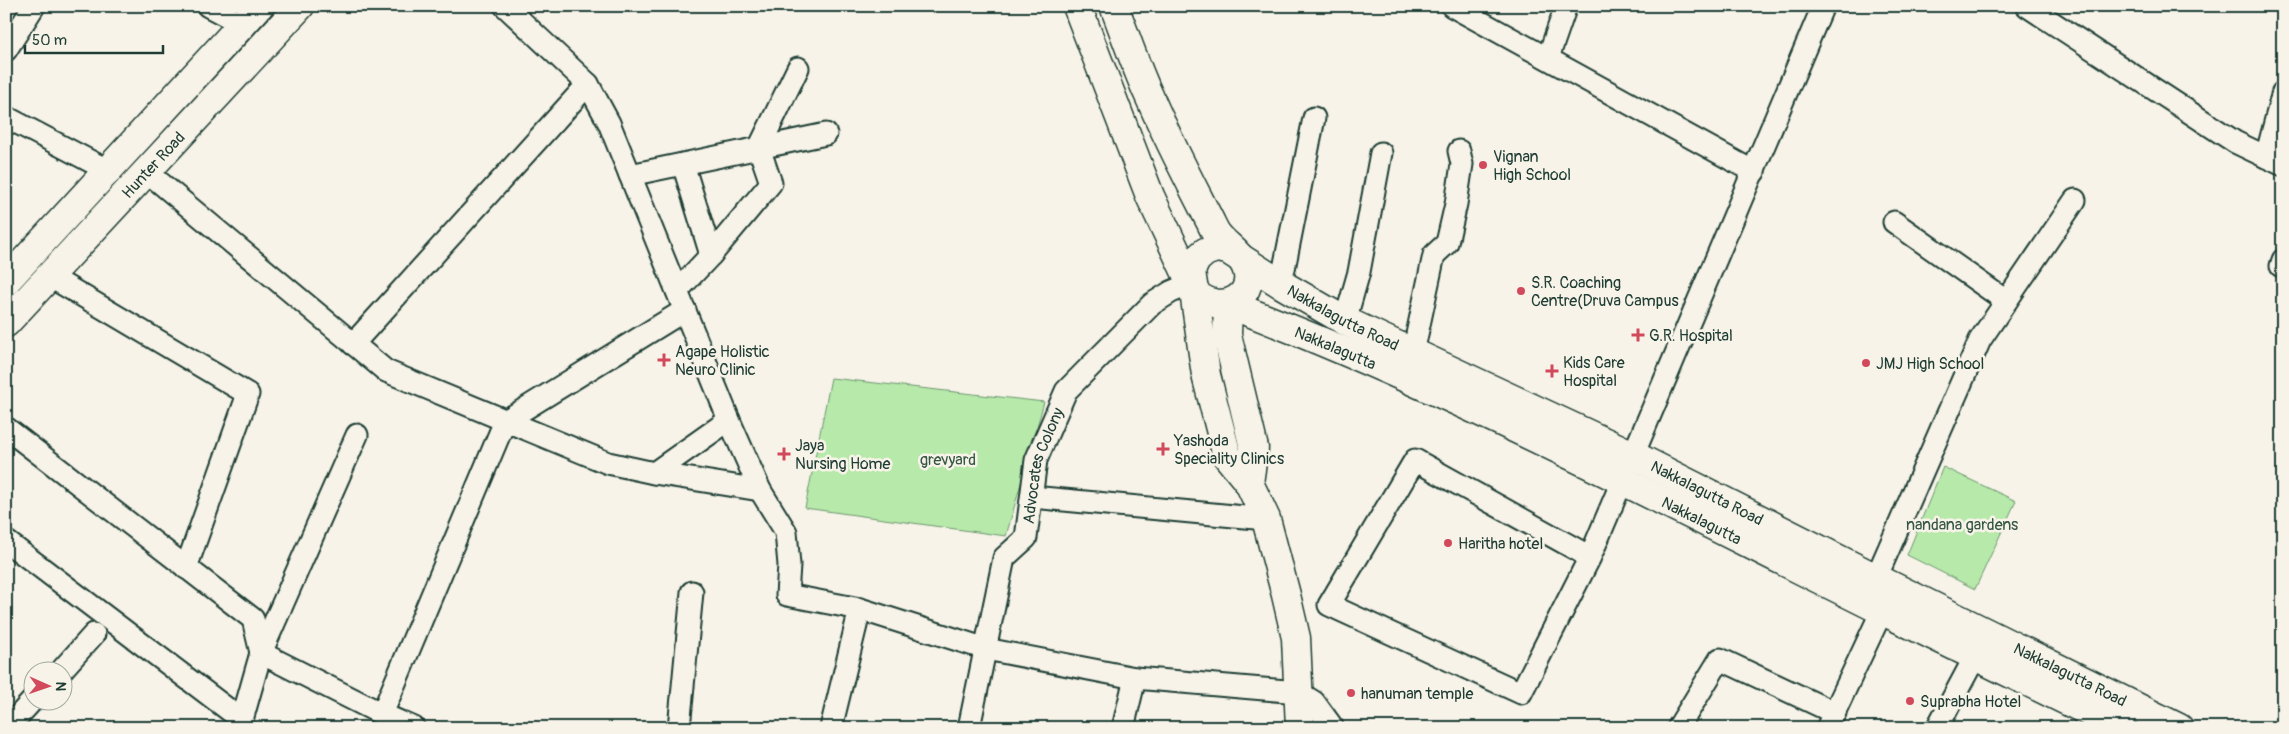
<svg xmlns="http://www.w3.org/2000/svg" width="2289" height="734" viewBox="0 0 2289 734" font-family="Pangolin,sans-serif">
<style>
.green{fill:#b7eaaa;stroke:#6b946f}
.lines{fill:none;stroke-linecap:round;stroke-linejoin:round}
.minor-casing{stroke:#1f3d34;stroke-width:25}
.secondary-casing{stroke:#1f3d34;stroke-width:31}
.primary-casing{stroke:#1f3d34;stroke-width:31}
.minor{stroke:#f7f3e8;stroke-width:21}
.secondary{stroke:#f7f3e8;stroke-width:28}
.primary{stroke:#f7f3e8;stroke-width:28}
.poi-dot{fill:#d1495b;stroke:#f7f3e8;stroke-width:2}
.labels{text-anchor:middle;stroke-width:5;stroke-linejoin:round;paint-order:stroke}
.poi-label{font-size:16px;fill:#1f3d34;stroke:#f7f3e8;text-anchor:start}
.street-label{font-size:16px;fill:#1f3d34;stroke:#f7f3e8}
.park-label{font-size:16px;fill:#365746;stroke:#f7f3e8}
</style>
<rect width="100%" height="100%" fill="#f7f3e8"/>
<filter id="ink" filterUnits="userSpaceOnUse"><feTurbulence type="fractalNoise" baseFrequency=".02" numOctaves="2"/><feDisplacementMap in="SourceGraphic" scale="10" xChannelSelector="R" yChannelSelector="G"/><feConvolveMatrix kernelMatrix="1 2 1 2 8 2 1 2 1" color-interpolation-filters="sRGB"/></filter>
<g filter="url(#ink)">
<g class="green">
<path d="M831 378 1044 402 1006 536 805 508Z"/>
<path d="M1943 467 2016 501 1975 589 1907 555Z"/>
</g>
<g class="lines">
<g class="minor-casing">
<g id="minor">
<path d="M208 6 242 24"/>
<path d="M505 6 588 84 609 123 729 420 760 490 786 532 789 565 787 595 860 609 986 649 1135 678 1298 692 1314 702 1333 728"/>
<path d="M1452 6 1754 172"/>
<path d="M2027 6 2235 142 2283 165"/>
<path d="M6 50 34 6"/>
<path d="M1548 58 1566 6"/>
<path d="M6 117 107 170"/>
<path d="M2266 157 2283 92"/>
<path d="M683 164 711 255"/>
<path d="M146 171 386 371 608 463 654 473 760 490"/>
<path d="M630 175 826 134"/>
<path d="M1894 222 2006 301"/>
<path d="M2281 266 2283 260"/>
<path d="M49 276 248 394 186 568"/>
<path d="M1281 284 1314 118"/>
<path d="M677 291 711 255 771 183 759 148 798 68"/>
<path d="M1345 321 1359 272 1381 153"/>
<path d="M353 344 588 84"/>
<path d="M1413 353 1434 255 1447 243 1456 204 1462 164 1459 151"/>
<path d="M6 428 253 619 261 653 382 714 414 728"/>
<path d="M654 473 729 420"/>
<path d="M1032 497 1266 519"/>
<path d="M6 541 242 720"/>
<path d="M1590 557 1521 693 1329 605 1415 460 1590 557 1823 6"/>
<path d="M1876 578 1980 340 2075 200"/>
<path d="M60 672 94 634"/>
<path d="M382 714 505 421 685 310"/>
<path d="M10 725 32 701"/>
<path d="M242 728V720L261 653 357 435"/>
<path d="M679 728 692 592"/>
<path d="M831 728 860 609"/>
<path id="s1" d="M969 728 1004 558 1026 538 1036 460 1066 391 1152 304 1171 292 1192 283"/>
<path d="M1123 728 1135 678"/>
<path d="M1678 728 1720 659 1835 713"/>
<path d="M1827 728 1888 598"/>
<path d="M1937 728 1976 655"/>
</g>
</g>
<g class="secondary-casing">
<g id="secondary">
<path d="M6 281 259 6"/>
<path id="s2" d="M6 323 300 6"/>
</g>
</g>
<g class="primary-casing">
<g id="primary">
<path d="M1077 6 1150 196 1196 294C1224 318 1259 294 1245 265 1239 252 1225 245 1217 234 1214 230 1212 225 1210 221 1189 180 1168 140 1150 98 1136 68 1126 37 1114 6"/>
<path id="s3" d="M1228 304C1454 390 1665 503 1881 610 1961 650 2042 688 2122 728"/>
<path d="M1228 304 1227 335 1254 448 1249 483"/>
<path id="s4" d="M1300 728 1296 638 1286 595 1266 519 1249 483 1227 456 1206 375 1191 271 1196 260 1205 252 1216 248 1228 250 1281 284 1345 321 1633 455 1876 578 2179 728"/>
</g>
</g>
<use href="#minor" class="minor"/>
<use href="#secondary" class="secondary"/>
<use href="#primary" class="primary"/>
</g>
</g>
<g class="poi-dot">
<circle cx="1483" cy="165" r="5"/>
<circle cx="1521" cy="291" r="5"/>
<path d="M1635.5 327.5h5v5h5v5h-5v5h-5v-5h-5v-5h5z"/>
<path d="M661.5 352.5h5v5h5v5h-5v5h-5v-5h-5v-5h5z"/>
<circle cx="1866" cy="363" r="5"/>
<path d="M1549.5 363.5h5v5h5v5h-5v5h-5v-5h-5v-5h5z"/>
<path d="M1160.5 441.5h5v5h5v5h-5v5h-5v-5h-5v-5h5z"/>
<path d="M781.5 446.5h5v5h5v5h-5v5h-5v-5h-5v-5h5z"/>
<circle cx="1448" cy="543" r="5"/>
<circle cx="1351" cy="693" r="5"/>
<circle cx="1910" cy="701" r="5"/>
</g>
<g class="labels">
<g class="poi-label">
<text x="1493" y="162">Vignan<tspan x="1493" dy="18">High School</tspan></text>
<text x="1531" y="288">S.R. Coaching<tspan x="1531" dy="18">Centre(Druva Campus</tspan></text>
<text x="1649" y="341">G.R. Hospital</text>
<text x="675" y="357">Agape Holistic<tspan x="675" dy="18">Neuro Clinic</tspan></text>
<text x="1563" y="368">Kids Care<tspan x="1563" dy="18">Hospital</tspan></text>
<text x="1876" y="369">JMJ High School</text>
<text x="1174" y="446">Yashoda<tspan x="1174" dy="18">Speciality Clinics</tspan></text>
<text x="795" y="451">Jaya<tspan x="795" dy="18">Nursing Home</tspan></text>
<text x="1458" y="549">Haritha hotel</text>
<text x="1361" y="699">hanuman temple</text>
<text x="1920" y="707">Suprabha Hotel</text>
</g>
<g class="street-label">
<text dy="6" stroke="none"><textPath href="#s2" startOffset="216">Hunter Road</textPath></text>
<text dy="6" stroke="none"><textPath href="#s4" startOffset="658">Nakkalagutta Road</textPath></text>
<text dy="6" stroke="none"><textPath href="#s3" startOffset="116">Nakkalagutta</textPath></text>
<text dy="6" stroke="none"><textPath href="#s1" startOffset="278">Advocates Colony</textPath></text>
<text dy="6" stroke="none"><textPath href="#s4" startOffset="1062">Nakkalagutta Road</textPath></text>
<text dy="6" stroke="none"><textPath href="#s3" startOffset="521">Nakkalagutta</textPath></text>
<text dy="6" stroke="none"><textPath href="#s4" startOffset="1468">Nakkalagutta Road</textPath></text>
</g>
<g class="park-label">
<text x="948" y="465">grevyard</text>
<text x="1962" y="530">nandana gardens</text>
</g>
</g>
<rect width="2289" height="734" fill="none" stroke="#f7f3e8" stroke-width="25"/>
<rect x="12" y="12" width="2264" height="709" fill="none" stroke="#1f3d34" stroke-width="2" filter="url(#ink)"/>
<g transform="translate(48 686) rotate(92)"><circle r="24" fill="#f7f3e8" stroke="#a1aaa0"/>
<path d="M0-4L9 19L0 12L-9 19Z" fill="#d1495b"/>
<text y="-8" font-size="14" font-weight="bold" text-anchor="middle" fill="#1f3d34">N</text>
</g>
<path d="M25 45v8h138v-8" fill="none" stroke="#1f3d34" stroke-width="2.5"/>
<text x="32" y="45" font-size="15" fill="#1f3d34" stroke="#f7f3e8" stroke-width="4" paint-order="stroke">50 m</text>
</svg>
